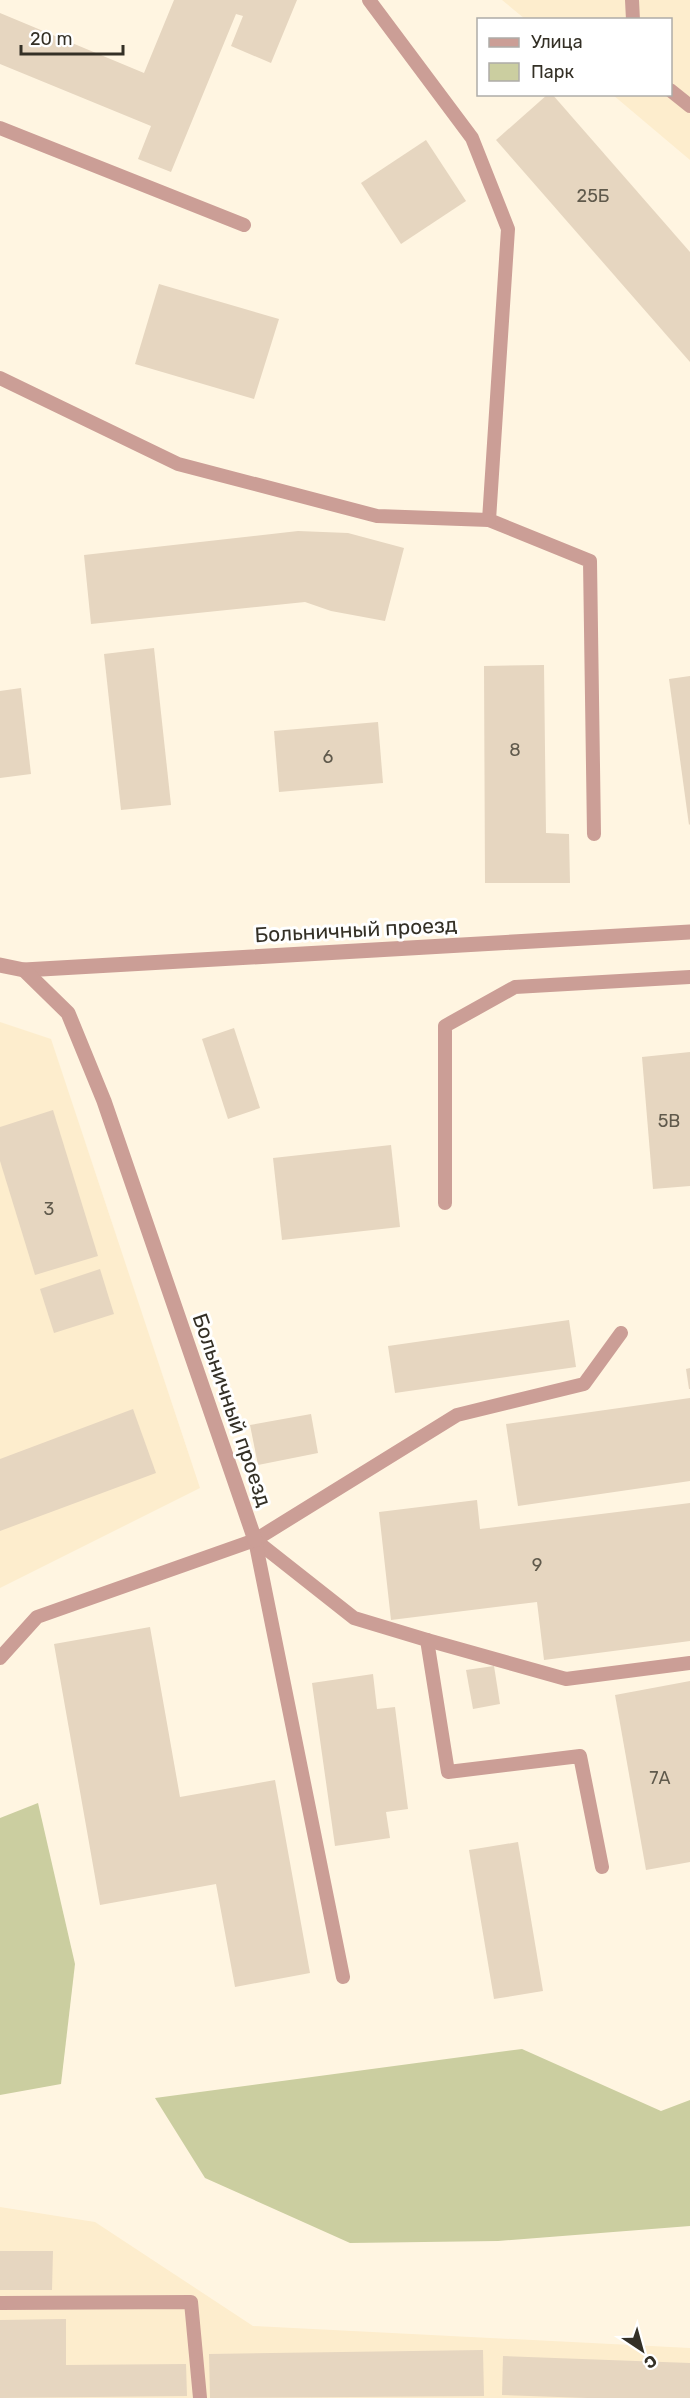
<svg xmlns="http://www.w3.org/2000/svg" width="690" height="2398" viewBox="0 0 690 2398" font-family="Rubik,sans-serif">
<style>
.built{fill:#fdedcd}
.green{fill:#cbcea0}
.building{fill:#e6d6c0}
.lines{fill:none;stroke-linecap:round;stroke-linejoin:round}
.service{stroke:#cb9e96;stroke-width:14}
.minor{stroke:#cb9e96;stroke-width:15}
.labels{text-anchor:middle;stroke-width:6;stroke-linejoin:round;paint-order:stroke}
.number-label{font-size:18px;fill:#605a4c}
.street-label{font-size:21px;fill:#343026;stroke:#fff}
</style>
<rect width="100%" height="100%" fill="#fff5e1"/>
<g class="built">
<path d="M502 0H690V160L613 95 670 94V20L525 19Z"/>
<path d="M0 1022 51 1039 200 1488 0 1588Z"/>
<path d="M0 2207 95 2222 253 2326 690 2348V2398H0Z"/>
</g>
<g class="green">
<path d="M38 1803 75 1964 61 2084 0 2095V1818Z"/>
<path d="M522 2049 661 2111 690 2100V2226L498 2241 350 2243 205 2178 155 2098Z"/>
</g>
<g class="building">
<path d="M174 0H297L271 63 231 46 243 16 236 14 171 172 138 159 151 126 0 64V13L144 73Z"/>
<path d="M548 94H552L690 252V362L496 140Z"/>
<path d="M426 140 466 201 401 244 361 183Z"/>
<path d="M159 284 279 319 254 399 135 364Z"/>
<path d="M298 531 348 533 404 548 385 621 331 611 305 602 91 624 84 555Z"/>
<path d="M154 648 171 805 121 810 104 654Z"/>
<path d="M544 665 546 833 569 834 570 883H485L484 666Z"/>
<path d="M690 676V824L689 825 669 679Z"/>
<path d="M21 688 31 774 0 778V691Z"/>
<path d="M378 722 383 783 279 792 274 731Z"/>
<path d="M234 1028 260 1108 228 1119 202 1039Z"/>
<path d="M690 1052V1186L653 1189 642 1057Z"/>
<path d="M53 1110 98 1256 35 1275 0 1161V1127Z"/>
<path d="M391 1145 400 1227 282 1240 273 1158Z"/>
<path d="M100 1269 114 1314 54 1333 40 1289Z"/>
<path d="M569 1320 576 1367 395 1393 388 1346Z"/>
<path d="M690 1368V1389H689L686 1369Z"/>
<path d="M690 1398V1481L518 1506 506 1424Z"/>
<path d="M133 1409 156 1473 0 1531V1459Z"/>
<path d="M311 1414 318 1453 258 1465 250 1425Z"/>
<path d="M477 1500 480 1529 690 1503V1641L544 1660 537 1602 391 1620 379 1512Z"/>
<path d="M150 1627 180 1797 275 1780 310 1973 235 1987 216 1884 100 1905 54 1644Z"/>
<path d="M494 1666 500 1704 473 1709 466 1670Z"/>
<path d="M373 1674 377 1709 395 1707 408 1809 386 1812 390 1838 335 1846 312 1683Z"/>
<path d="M690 1681V1862L646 1870 615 1695Z"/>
<path d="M518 1842 543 1991 494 1999 469 1850Z"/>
<path d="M0 2251H53L52 2290H0Z"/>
<path d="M66 2319V2365L186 2364 187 2396 0 2398V2320Z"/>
<path d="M483 2350 484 2396 210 2398 209 2354Z"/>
<path d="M503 2356 690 2363V2398H587L502 2395Z"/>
</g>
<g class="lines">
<g class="service">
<path d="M369 0 472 138 508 229 489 520 590 561 594 834"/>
<path d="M632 0 633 20"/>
<path d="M670 90 690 106"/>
<path d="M0 128 244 225"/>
<path d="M0 378 178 464 377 516 489 520"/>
<path d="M445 1203V1026L515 987 690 977"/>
<path d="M255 1540 354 1618 427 1640 448 1772 580 1756 602 1867"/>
<path d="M255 1540 343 1977"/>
<path d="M427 1640 566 1679 690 1663"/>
<path d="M0 1658 37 1617 255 1540 457 1415 584 1384 621 1333"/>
<path d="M0 2303 191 2302 200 2398"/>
</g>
<g class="minor">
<path d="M0 965 24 970 690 932"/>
<path d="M24 970 68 1013 104 1101 255 1540"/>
</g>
</g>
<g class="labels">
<g class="number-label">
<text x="593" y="202">25Б</text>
<text x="515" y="756">8</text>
<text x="328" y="763">6</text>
<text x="669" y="1127">5В</text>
<text x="49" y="1215">3</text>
<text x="537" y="1571">9</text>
<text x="660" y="1784">7А</text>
</g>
<g class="street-label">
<text transform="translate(356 930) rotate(-3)" y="7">Больничный проезд</text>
<text transform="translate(232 1410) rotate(71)" y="7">Больничный проезд</text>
</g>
</g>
<rect x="477" y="18" width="195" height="78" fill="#ffffff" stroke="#aeaca8" stroke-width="1.5"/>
<rect x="489" y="38" width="30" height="9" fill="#cb9e96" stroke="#aeaca8" stroke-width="1.5"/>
<text x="531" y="48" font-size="18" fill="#343026">Улица</text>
<rect x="489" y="63" width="30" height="18" fill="#cbcea0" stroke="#aeaca8" stroke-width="1.5"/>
<text x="531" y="78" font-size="18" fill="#343026">Парк</text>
<g transform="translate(642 2350) rotate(144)" stroke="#ffffff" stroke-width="4.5" paint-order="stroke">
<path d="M0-4.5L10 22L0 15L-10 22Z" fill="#343026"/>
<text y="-9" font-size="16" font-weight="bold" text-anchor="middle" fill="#343026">С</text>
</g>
<path d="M21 45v9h102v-9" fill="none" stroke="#343026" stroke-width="3"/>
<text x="30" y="45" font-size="18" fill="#343026" stroke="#ffffff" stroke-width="4.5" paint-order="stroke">20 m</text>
</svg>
